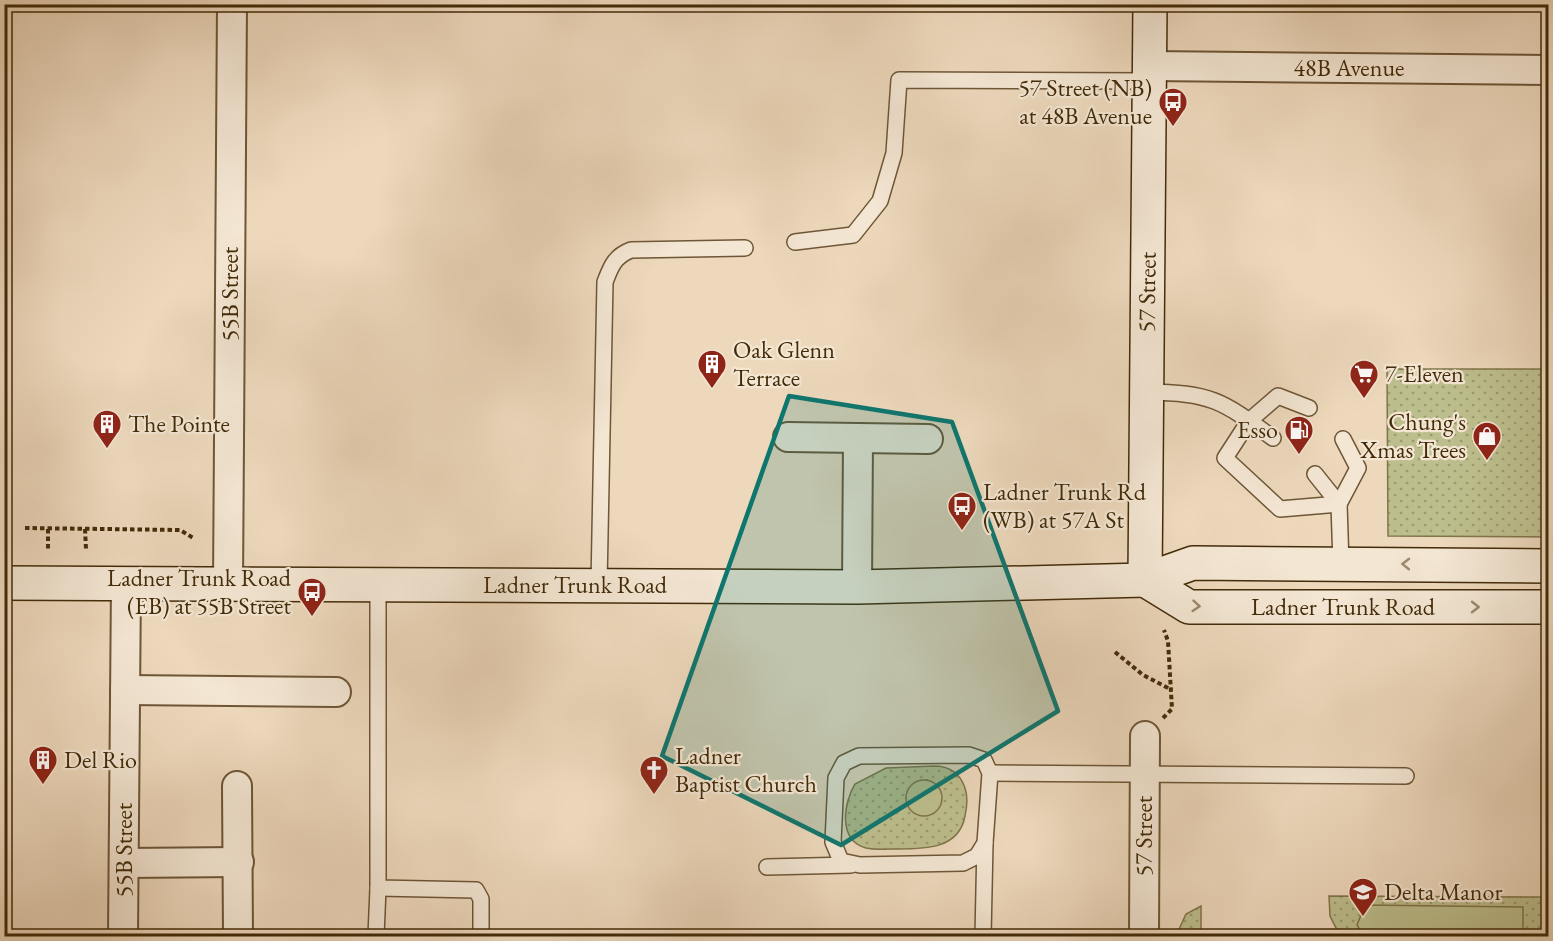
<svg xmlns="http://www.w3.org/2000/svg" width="1553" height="941" viewBox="0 0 1553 941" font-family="'EB Garamond',serif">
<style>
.grass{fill:url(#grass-dots);stroke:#80744b;stroke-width:1.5;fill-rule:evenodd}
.green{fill:#bdbe8d;stroke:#80744b;stroke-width:1.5}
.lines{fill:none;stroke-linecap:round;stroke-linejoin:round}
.lane-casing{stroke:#6e5636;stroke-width:18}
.street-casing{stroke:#6e5636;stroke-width:32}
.secondary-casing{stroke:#432b09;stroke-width:36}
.path{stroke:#432b09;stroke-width:4;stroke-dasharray:4.5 3;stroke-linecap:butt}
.lane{stroke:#f3e6d3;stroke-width:15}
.street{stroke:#f3e6d3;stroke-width:28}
.secondary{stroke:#f3e6d3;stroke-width:33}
.oneway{stroke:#9b886e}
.marked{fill:#0f766e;fill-opacity:0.2;stroke:#0f766e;stroke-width:4.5;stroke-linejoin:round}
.labels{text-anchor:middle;stroke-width:4.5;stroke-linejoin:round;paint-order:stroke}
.street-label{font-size:24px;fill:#432b09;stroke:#f3e6d3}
.poi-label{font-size:24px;fill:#432b09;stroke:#f3e6d3;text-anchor:start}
</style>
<defs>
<pattern id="grass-dots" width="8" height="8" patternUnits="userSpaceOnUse" patternTransform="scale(1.5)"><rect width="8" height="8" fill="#bdbe8d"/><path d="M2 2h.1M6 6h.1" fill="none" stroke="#9b9b71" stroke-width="1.8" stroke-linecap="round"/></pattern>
</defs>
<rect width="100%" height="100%" fill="#edd8bc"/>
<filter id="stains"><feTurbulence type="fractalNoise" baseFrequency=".00333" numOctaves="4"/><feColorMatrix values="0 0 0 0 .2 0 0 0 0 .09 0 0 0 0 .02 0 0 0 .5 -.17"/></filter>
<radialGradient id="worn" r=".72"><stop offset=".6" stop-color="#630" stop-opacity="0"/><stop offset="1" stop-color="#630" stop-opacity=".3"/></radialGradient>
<g class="grass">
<path d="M1387 369H1548V537L1388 536Z"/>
<path d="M934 766C950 766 960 773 965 788 968 797 967 807 965 816 959 849 925 849 898 849 888 849 875 850 866 848 837 840 844 802 855 784L886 768ZM927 780 937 786 910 809 906 797Z"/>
<path d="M1329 896 1548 897V936H1340L1330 916Z"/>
<path d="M1201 906V936H1176L1186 914Z"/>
</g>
<g class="green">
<circle cx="924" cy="798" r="18"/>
<path d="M1365 905 1523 907V936H1364L1357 925Z"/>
</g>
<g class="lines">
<g class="lane-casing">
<g id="lane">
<path d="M795 242 853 235 880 201 894 153 899 80 1150 81"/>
<path d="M1146 392C1212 393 1221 400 1273 438"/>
<path d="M1309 408 1278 396 1249 421 1225 458 1280 509 1339 504 1358 468 1343 439"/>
<path d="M1315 474 1339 504 1341 564"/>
<path d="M378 583V888L476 890 481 899V936"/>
<path d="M599 584 605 282C611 266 615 256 631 250L745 248"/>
<path d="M969 755 984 760 990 773 985 843 977 856 963 863 860 865 841 861 833 842 836 778 844 763 859 756Z"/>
<path d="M990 773 1406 776"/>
<path d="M767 867 851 865"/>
<path d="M376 936 378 888"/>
<path d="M983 936 985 843"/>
</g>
</g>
<g class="street-casing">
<g id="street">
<path d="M1150 66 1548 70"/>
<path d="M788 437 928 439"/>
<path d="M228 584 232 4"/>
<path d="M857 587 858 438"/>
<path d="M125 690 336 692"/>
<path d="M237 786 238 936"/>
<path d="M124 863 239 862"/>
<path d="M123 936 126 583"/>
<path d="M1144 936 1145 736"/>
</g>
</g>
<g class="secondary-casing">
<g id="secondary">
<path d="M1145 580 1150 4"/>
<path d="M1145 580 1189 607H1548"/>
<path d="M4 583 857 587 1145 580 1193 563 1548 566"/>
</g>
</g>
<g class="path">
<path d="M25 528 180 530 195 539"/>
<path d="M48 529V549"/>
<path d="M85 529 86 549"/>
<path d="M1115 652 1143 675 1172 690"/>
<path d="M1163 718 1172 709 1168 641 1164 630"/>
</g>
<use href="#lane" class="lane"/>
<use href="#street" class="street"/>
<use href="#secondary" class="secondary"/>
</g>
<defs><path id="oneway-chevron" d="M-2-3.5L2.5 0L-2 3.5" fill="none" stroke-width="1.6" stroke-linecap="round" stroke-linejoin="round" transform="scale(1.5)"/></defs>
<g class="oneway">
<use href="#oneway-chevron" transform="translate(1406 564) rotate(-179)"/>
<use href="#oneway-chevron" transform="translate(1196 606) rotate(5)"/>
<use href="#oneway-chevron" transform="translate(1475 607)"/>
</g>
<path class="marked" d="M789 396 952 422 1058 711 841 845 662 756Z"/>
<defs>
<g id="bus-pin" transform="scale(1.5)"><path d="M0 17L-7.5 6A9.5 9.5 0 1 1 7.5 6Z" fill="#8f2418" stroke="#f3e6d3"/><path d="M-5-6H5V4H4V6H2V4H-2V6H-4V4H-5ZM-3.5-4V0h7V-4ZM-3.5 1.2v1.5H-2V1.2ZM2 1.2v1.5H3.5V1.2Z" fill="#fff"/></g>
<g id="building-pin" transform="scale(1.5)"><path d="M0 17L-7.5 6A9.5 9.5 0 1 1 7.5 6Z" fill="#8f2418" stroke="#f3e6d3"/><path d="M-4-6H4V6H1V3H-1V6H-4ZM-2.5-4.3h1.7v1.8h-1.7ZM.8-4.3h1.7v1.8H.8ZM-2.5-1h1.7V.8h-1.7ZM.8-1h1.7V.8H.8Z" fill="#fff"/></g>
<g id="supermarket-pin" transform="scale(1.5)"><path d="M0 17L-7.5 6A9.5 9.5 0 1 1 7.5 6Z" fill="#8f2418" stroke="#f3e6d3"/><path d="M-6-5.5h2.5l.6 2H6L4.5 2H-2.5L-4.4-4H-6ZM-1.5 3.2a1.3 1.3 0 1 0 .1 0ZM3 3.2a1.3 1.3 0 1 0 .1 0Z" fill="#fff"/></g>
<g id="fuel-pin" transform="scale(1.5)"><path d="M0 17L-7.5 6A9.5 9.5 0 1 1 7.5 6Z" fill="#8f2418" stroke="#f3e6d3"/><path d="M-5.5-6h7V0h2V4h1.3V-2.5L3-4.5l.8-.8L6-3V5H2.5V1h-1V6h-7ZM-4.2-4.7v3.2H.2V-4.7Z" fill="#fff"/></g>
<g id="shop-pin" transform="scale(1.5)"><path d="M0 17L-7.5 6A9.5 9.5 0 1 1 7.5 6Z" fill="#8f2418" stroke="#f3e6d3"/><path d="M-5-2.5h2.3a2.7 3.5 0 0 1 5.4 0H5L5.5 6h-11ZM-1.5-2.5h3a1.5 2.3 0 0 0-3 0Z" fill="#fff"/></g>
<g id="church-pin" transform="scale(1.5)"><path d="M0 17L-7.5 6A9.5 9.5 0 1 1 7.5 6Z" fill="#8f2418" stroke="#f3e6d3"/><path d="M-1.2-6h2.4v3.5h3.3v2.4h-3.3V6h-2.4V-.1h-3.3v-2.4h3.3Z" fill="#fff"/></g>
<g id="school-pin" transform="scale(1.5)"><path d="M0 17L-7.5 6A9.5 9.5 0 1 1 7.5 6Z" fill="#8f2418" stroke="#f3e6d3"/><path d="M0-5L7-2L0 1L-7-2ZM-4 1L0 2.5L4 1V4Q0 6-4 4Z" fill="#fff"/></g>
</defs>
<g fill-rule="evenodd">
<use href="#bus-pin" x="1173" y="102"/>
<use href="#building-pin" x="712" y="364"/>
<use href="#supermarket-pin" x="1364" y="374"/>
<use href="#building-pin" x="107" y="424"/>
<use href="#fuel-pin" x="1299" y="430"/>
<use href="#shop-pin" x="1487" y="436"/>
<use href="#bus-pin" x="962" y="506"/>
<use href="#bus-pin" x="312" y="592"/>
<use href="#building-pin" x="43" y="760"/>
<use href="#church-pin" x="654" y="770"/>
<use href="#school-pin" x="1363" y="892"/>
</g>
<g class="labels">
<g class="street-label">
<text x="1349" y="76">48B Avenue</text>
<text transform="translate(1147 292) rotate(-89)" y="8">57 Street</text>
<text transform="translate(230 294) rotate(-90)" y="8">55B Street</text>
<text x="575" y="593">Ladner Trunk Road</text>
<text x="1343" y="615">Ladner Trunk Road</text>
<text transform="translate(1144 836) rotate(-90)" y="8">57 Street</text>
<text transform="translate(124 850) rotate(-90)" y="8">55B Street</text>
</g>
<g class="poi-label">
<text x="1152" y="96" text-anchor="end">57 Street (NB)<tspan x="1152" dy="28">at 48B Avenue</tspan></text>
<text x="733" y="358">Oak Glenn<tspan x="733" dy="28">Terrace</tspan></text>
<text x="1385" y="382">7-Eleven</text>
<text x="1466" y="430" text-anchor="end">Chung's<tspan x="1466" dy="28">Xmas Trees</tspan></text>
<text x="128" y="432">The Pointe</text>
<text x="1278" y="438" text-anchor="end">Esso</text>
<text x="983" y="500">Ladner Trunk Rd<tspan x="983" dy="28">(WB) at 57A St</tspan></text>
<text x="291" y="586" text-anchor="end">Ladner Trunk Road<tspan x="291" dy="28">(EB) at 55B Street</tspan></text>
<text x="675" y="764">Ladner<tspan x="675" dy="28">Baptist Church</tspan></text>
<text x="64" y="768">Del Rio</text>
<text x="1384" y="900">Delta Manor</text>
</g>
</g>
<rect width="1553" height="941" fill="none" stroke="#edd8bc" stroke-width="24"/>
<rect x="6" y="6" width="1541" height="929" fill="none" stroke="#432b09" stroke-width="3"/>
<rect x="12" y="12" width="1529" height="917" fill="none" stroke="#432b09" stroke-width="1.5"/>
<rect width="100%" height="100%" filter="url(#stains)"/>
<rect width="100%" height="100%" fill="url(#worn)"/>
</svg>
